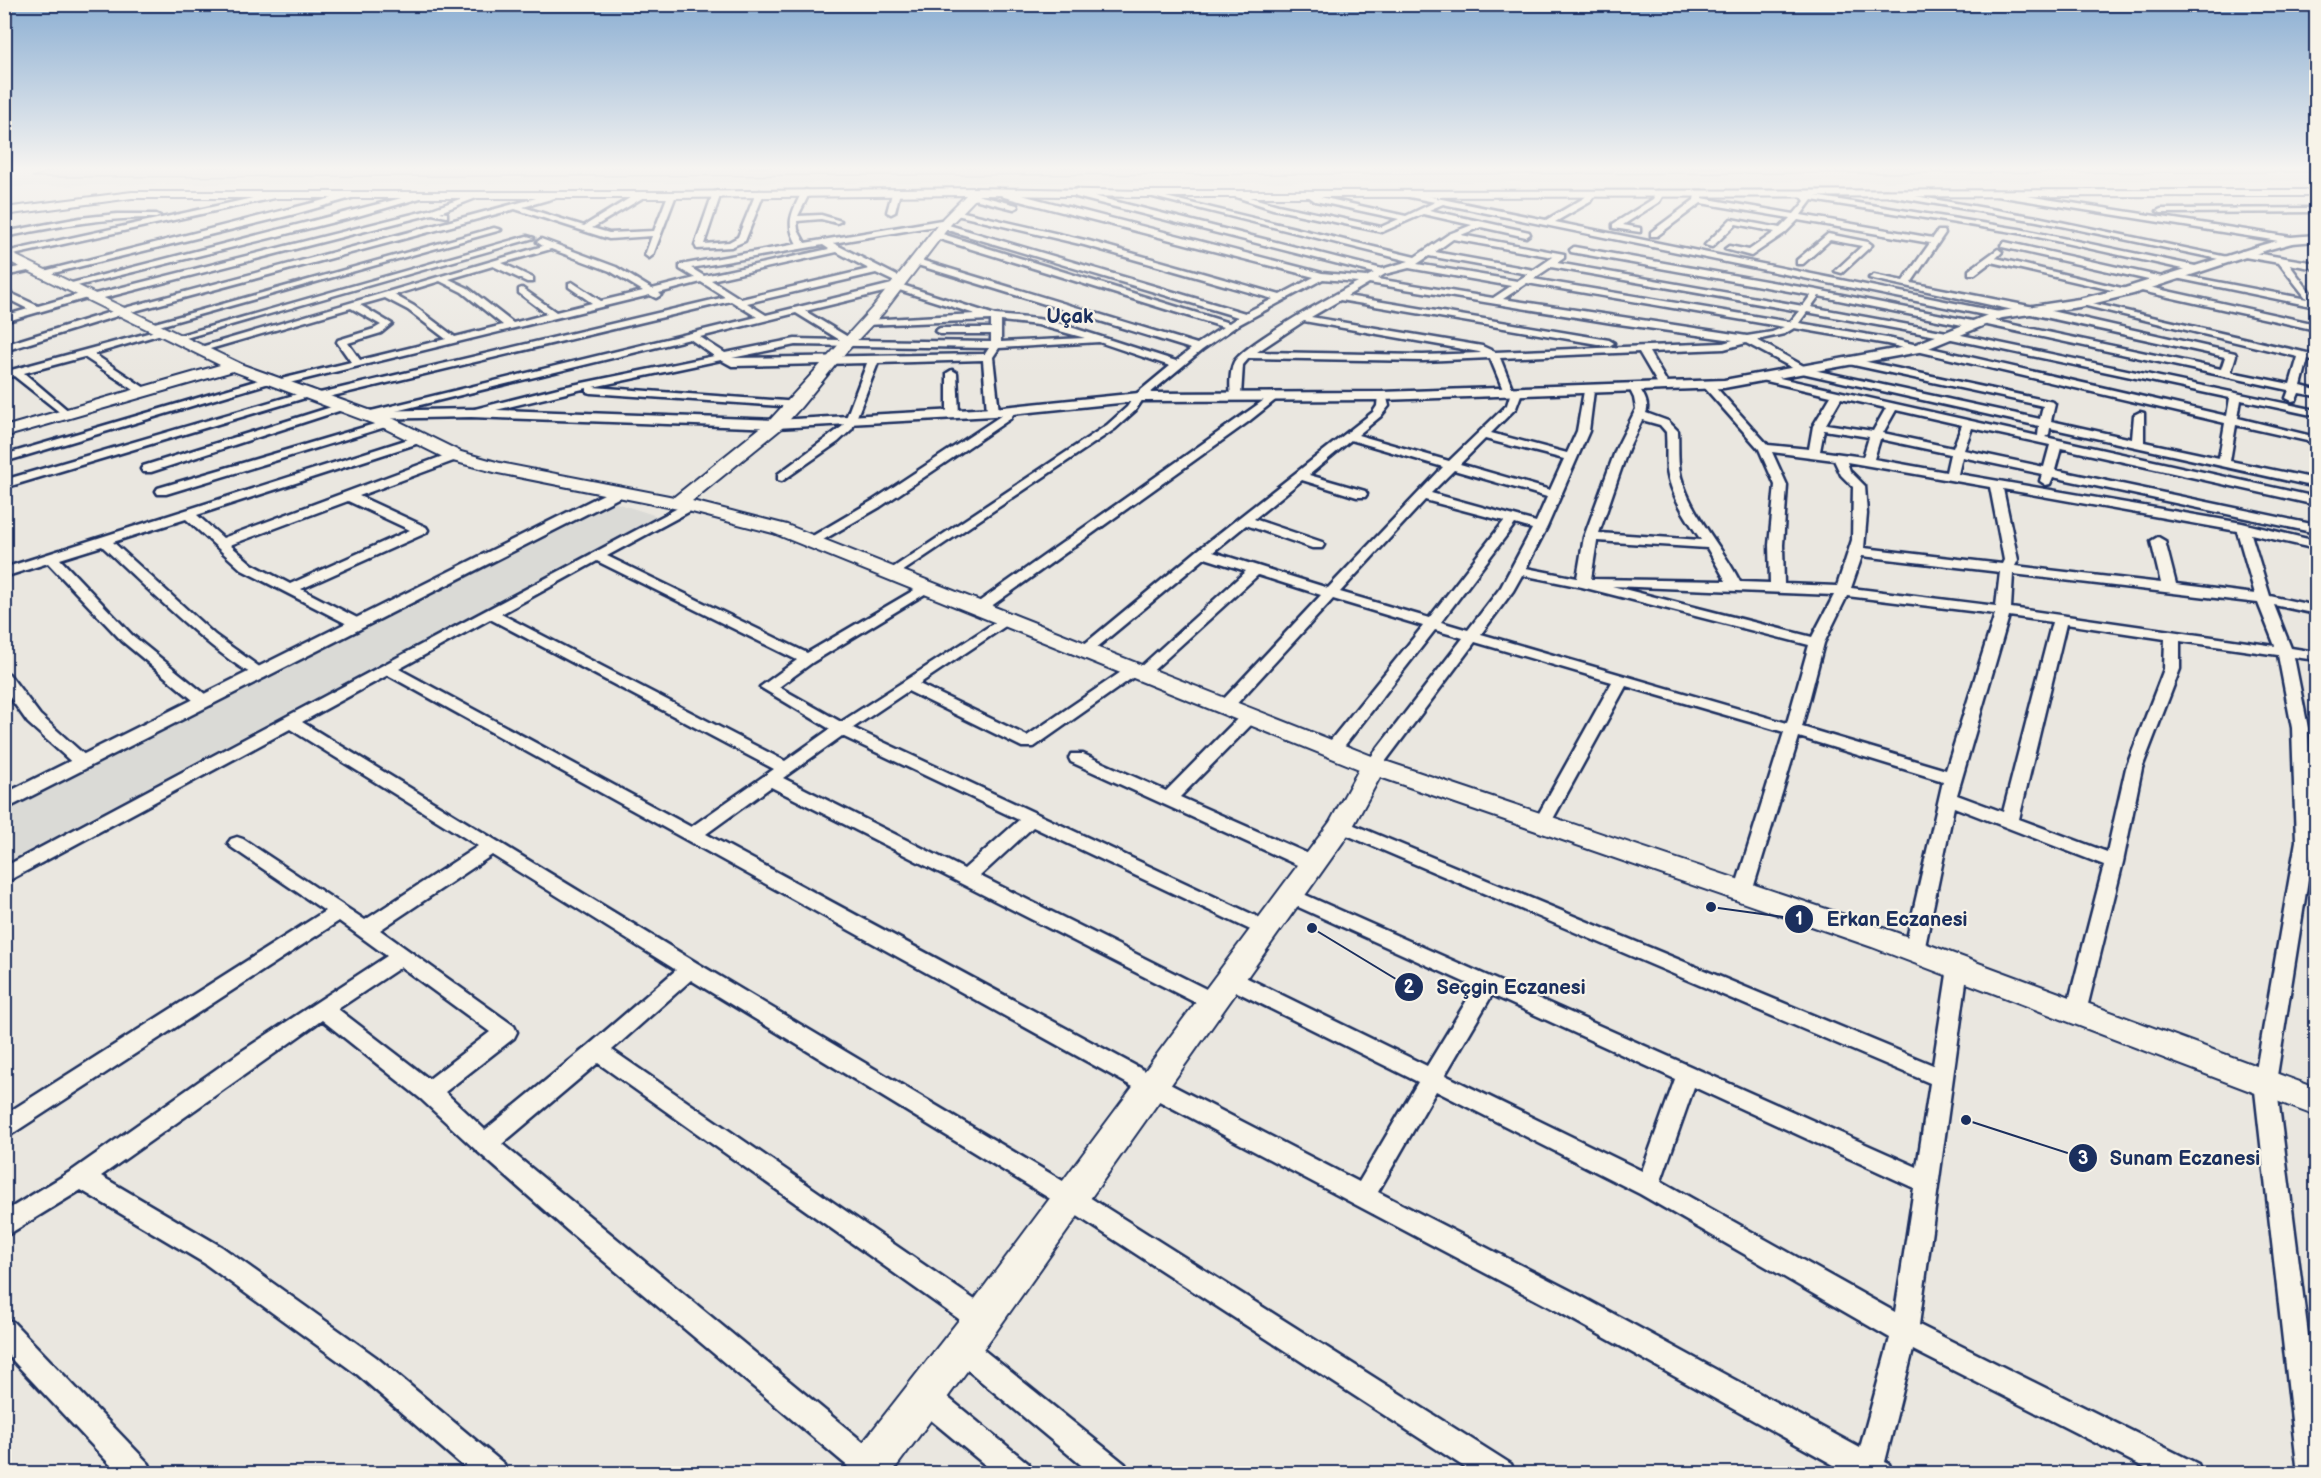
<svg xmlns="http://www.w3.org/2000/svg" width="2321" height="1478" viewBox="0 0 2321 1478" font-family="'Balsamiq Sans',sans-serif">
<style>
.built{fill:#dadad6}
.green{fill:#cbcccd;stroke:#737e96;stroke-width:1.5}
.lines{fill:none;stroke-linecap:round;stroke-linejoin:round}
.minor-casing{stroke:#1b2f5e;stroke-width:5}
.tertiary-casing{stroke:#1b2f5e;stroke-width:5}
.secondary-casing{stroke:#1b2f5e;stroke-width:4}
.minor{fill:#f7f3e8;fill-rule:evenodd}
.tertiary{fill:#f7f3e8;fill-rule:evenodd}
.secondary{fill:#f7f3e8;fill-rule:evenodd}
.labels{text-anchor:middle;stroke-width:4.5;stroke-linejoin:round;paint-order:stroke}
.far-district-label{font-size:20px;font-weight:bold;fill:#1b2f5e;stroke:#f7f3e8}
.leader{fill:none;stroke:#1b2f5e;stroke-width:2}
.callout-dot{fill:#1b2f5e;stroke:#f7f3e8;stroke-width:2}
.mark-label{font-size:18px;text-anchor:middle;font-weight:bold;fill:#fff}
.callout-label{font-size:20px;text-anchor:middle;font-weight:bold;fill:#1b2f5e;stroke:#f7f3e8;stroke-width:4.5;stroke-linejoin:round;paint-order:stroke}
</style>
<rect width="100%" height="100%" fill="#eae7e0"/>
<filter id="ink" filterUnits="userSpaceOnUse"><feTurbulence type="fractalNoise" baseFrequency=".0167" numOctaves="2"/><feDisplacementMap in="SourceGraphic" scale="12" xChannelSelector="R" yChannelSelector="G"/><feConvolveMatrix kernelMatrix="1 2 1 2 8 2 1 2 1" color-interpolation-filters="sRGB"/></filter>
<g filter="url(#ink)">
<g class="built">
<path d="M5 167H2316V181L141 184 5 187Z"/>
<path d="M607 500 657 516 5 863V811Z"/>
</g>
<path class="green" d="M63 167H2316V172L32 177Z"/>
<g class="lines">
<g class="minor-casing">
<g id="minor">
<path d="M998 189 1322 273 1366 277 1374 273 1076 197 1071 191 1078 189 1082 193 1382 269 1409 261 1141 194 1145 192 1415 257 1449 234 1472 225 1423 214 1382 232 1273 209 1227 194 1231 192 1278 205 1381 227 1399 219 1315 201 1305 194 1309 192 1320 197 1406 216 1435 202 1404 196V192H1407L1546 220 1584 198 1591 192 1595 194 1590 202 1555 222 1999 312 2004 315 1999 318 1443 204 1429 210 1529 232 1530 234 1526 237 1481 227 1461 235 1564 254V258L1557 263 1803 306 1811 295 1571 252 1570 250 1574 247 1817 290 1972 321 1977 324 1972 327 1819 296 1811 307 1947 332 2316 410V416L2241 400 2238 418 2316 437V443L2236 425 2230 461 2316 479V487L2050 428 2049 434 2045 437 2316 497V505L2061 448 2055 470 2316 525V533L2053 477 2050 484 2046 485 2040 481 2042 474 1962 457 1958 474 2242 523 2316 541V549L2251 534 2270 596 2316 606V614L2274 605 2291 648 2316 652V660L2294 657 2308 728 2314 841 2276 1082 2316 1398V1474H2298L2254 1082 2296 841 2292 728 2278 655 2180 641V669L2142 768 2123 862 2086 1012 2083 1018 2076 1020 2069 1018 2066 1012 2104 865 1954 807 1924 951 1921 956 1914 959 1907 956 1904 951 1943 781 1799 737 1752 892 1750 897 1743 899 1736 897 1734 892 1784 732 1626 686 1548 828H1536L1533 824 1612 682 1475 642 1379 770H1367L1365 766 1367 762 1463 638 1435 630 1338 754H1326L1324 750 1326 746 1423 626 1333 599 1231 710H1219L1217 707 1219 704 1321 595 1258 575 1146 677 1141 679 1135 676 1034 747H1022L908 691 853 728 1273 924 1276 929 1273 934 1266 936 1259 934 1033 827 980 876 1220 996 1223 1002 1220 1008 1213 1010 1206 1008 771 787 706 834 1160 1079 1359 1182 1418 1082 1223 985 1220 979 1223 973 1230 971 1237 973 1427 1066 1475 987 1283 900 1280 895 1283 890 1290 888 1917 1167 1930 1083 1335 830 1332 826 1335 822H1347L1933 1065 1948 968 1951 963 1958 960 1965 963 1968 968 1919 1325 2198 1464 2202 1474H2157L1913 1350 1885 1462 1889 1464 1893 1474H1850L1559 1312 1144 1093 388 675 302 722 697 963 1078 1190 1511 1464 1515 1474H1475L1062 1206 691 980 612 1050 991 1311 995 1320 991 1329 982 1333 973 1329 598 1063 502 1144 880 1456 884 1466 881 1474H857L567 1230 477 1151 421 1099 322 1020 101 1176 222 1247 376 1357 504 1464 508 1474H472L358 1375 204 1263 81 1190 4 1237V1212L73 1170 242 1051 387 956 339 921 12 1134 4 1137V1115L325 911 231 847 228 843 231 839 237 837 243 839 365 920 478 846 290 729 4 883V867L689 502 694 503 695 506 694 509 607 556 807 653 921 586H931L933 589 813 662 779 687 841 722 1005 616 1010 617 1012 620 1010 623 919 684 1027 736 1127 668 1138 669 1246 571 1205 558 1089 654H1079L1076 651 1198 550 1373 412 1377 406 1378 394H1386L1389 406 1381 416 1358 435 1449 461 1507 405 1510 395 1504 392 1490 358 1423 361 1249 358 1243 365 1241 396 1236 399 1232 398C1229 391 1230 370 1234 362 1245 343 1334 295 1358 282L1323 279 1238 325 1202 350 1143 399 1135 411 1115 429 893 578 888 577 886 574 888 571 1107 425 1127 407 1135 395 1170 366 1099 342 999 348 993 357 999 412 993 415 987 412 983 360 878 363 852 429 838 442 782 481 778 480V474L843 426 867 363 732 366 721 360 593 387 799 402V406L795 407 591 393 587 392V388L471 416 465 413 467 411 558 388 714 356 690 339 367 418 361 415 367 412 757 317 731 301 320 399 315 396 320 393 725 297 701 282 659 293 661 295 656 298 650 295 281 385 276 382 277 380 351 362 337 342 338 340 374 329 381 325 351 308 203 351 194 349 543 246 537 242 541 239 616 267 652 289 695 278 680 269V265L797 244C785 223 792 212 802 192L806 190 810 192 798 216 821 215 841 221 837 223 821 219 797 221 798 230 805 243 947 219 951 221 945 224 1245 313 1273 299 1084 245 952 214V210H955L1089 241 1280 295 1314 277 1004 197 998 193ZM941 225V228L1238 317 1229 323 936 232 932 235 933 237 1223 327 1197 344 914 258 911 259V263L1191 349 1176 361 1061 324 1038 319 995 315 896 283 766 315 747 303 876 273 897 283H903V279L833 243ZM1453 239 1553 257 1534 270 1435 252ZM823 245 829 249 704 276 691 268ZM551 249 610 271 643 291 601 301 572 282 569 283V287L592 303 556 312 522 288 519 289V293L547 314 513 323 468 288 449 279 493 266 527 282H533V278L502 263ZM837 252 869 269 741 299 711 280ZM1429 256 1528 274 1517 281 1417 264ZM1551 267 1799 311 1790 322 1533 279ZM1409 268 1511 286 1493 298 1377 279 1385 274ZM440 281 462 292 503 325 455 337 414 306 394 295ZM1369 283 1612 323 1733 340 1723 343 1495 352 1482 346 1311 317 1340 300 1609 346 1614 343 1609 340 1347 296ZM1527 283 1784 327 1772 332 1747 336 1503 299ZM896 289 975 314 867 320 864 321V325L991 320V328H940L935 331 940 334H991V342L853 340 805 311ZM385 298 408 310 446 339 360 360 348 343 381 333 392 324 360 305ZM1807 312 1947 338 2230 398 2227 416 1887 338 1799 323ZM796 313 840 340 795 339 725 353 700 337ZM1001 321 1038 325 1085 338 1001 342ZM1304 321 1479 352 1481 353 1423 355 1257 352ZM1794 328 1887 344 2225 423 2219 458 2144 442V413L2140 412 2134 415 2132 439 2051 421 2055 404 2053 402 1849 358 1844 361 1849 364 2043 406 2040 419 1809 369 1757 340 1784 334ZM1746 343 1802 373 2039 426 2038 436 1766 375 1761 378 1762 380 1831 396 1813 426 1809 449 1768 445 1712 383H1704V387L1759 449 1775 485 1769 545 1770 583 1740 582C1722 546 1692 516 1681 477 1677 462 1679 446 1678 431L1668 421 1646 413C1650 404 1643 394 1638 386H1630L1629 388 1634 398 1636 409 1616 449 1584 537 1577 578 1526 568 1547 527 1589 431 1594 391 1589 388 1584 391 1577 431 1567 453 1491 433 1516 408 1522 392 1521 390H1513L1500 358 1639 352 1659 386 1664 389 1669 386 1649 352 1724 349ZM795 345 989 348 985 354 732 358ZM1841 398 1886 408 1873 431 1826 424ZM1896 410 1962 425 1953 448 1883 433ZM1642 420 1660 425 1666 432C1667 445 1666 458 1667 470 1671 496 1687 519 1701 540L1599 533 1628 449ZM1972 428 2050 445 2044 467 1964 450ZM1824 430 1869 437 1863 457 1820 451ZM1485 439 1564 459 1550 490 1460 464ZM1880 439 1950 454 1946 472 1874 459ZM1351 440 1443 467 1328 588 1213 552 1246 525 1312 548H1322L1324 545 1322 542 1254 519 1302 480 1357 497H1365L1367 494 1365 491 1309 475ZM1772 452 1834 460 1841 475 1853 487 1852 540 1837 586 1784 584 1783 545 1787 485ZM1847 462 1990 487 2004 560 2002 564 1864 548 1867 514 1865 486 1850 471ZM1454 470 1547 497 1536 522 1431 493ZM2003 489 2237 531 2255 594 2176 584 2165 541 2158 537 2151 541 2161 583 2015 566 2018 560ZM1425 500 1504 521 1429 618 1340 592ZM1515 524 1532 529 1501 587 1468 630 1441 622ZM1597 541 1707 548 1726 581 1591 579ZM1862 556 2000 572 1996 606 1851 588ZM597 561 797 660 760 687 830 729 785 761 501 614ZM2013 574 2258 603 2275 646 2011 608ZM1522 575 1582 587 1809 645 1787 723 1481 634 1513 591ZM1612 586 1834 595 1812 637ZM1847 596 1995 614 1946 770 1802 727 1824 643ZM2009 616 2052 622 2003 812 1957 795ZM490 619 774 769 691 827 399 669ZM2066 624 2165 639 2164 669 2126 768 2107 852 2019 819ZM842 736 1019 820 964 869 783 778ZM492 855 676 970 589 1045 485 1130 445 1092 514 1038 517 1032 514 1026 380 930ZM401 967 490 1032 429 1079 338 1009ZM1492 995 1675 1079 1642 1171 1445 1075ZM1694 1087 1914 1188 1895 1312 1661 1181ZM1436 1091 1640 1194 1890 1338 1860 1448 1577 1294 1378 1192Z"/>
<path d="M893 190 900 192 895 212 891 214 887 212Z"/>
<path d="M717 191 721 193 704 244 729 242 738 237 756 193 760 191 764 193 745 241 731 247 697 249 695 245 713 193Z"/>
<path d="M1657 191 1664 193 1659 202 1623 225 1640 228V232L1613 228V224L1653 199Z"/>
<path d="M1696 191H1702V198L1794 214 1805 201 1799 193 1803 191 1809 195 2019 229 2200 267 2201 269 2197 272 2019 233 1812 200 1801 215 1933 238 1938 231H1944L1945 233 1911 283 2029 306 2235 353 2236 355 2231 372 2290 384 2298 357 2074 303 2079 300 2316 355V361L2308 359 2301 386 2316 390V396L2299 393 2296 400 2292 401 2286 398 2289 390 1978 323V319L1981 318 2221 369 2225 357 1869 278 1874 275 1903 281 1930 243 1798 220 1785 233 1751 256 1725 249 1729 246 1749 250 1775 232 1736 224 1712 247 1705 245 1731 219 1780 228 1790 218 1701 203 1657 236H1651V232L1694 200Z"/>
<path d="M1886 191 2037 217 2232 258 2228 261 2037 221 1883 195V191Z"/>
<path d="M1994 191 2291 237 2295 240 2291 243 1991 195V191Z"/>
<path d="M276 193H279V197L4 257 6 252Z"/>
<path d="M352 193H355V197L295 214 41 276 36 273Z"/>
<path d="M421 193 425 195 424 197 358 216 65 289 60 286Z"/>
<path d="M477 193 484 195 440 212 447 213V217L432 214 92 301 87 298 4 322V316L28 309 4 297V290L38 306 87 292 91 295 429 210Z"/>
<path d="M555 193 559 195 558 197 523 207 584 226 638 193H644V197L592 228 609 233 654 231 668 195 672 193 676 195 653 255 649 258 645 255 652 236 609 239 515 209 127 313 4 351V345L117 310Z"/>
<path d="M973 194 1017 205 1018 207 1014 209 970 198 969 196Z"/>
<path d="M2316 208V212L2161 213 2157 211 2161 209Z"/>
<path d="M117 214H156L160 216 156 218C104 217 55 227 4 237V232L80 218Z"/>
<path d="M494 228 501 230 152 328 144 326Z"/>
<path d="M1828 234 1868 242 1872 245 1842 273 1835 271 1862 246 1830 240 1803 264H1797V260Z"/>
<path d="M527 236 534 238 179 340 170 338Z"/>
<path d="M2005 242 2162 277 2167 280 2162 283 2002 247 2001 245Z"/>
<path d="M1998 249 2002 252 1996 258 2134 291 2129 294 1991 262 1975 274H1969V270Z"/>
<path d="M2242 251 2316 263V269L2289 264 2316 300V307L2171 277 2176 274 2307 299 2279 263 2239 256 2238 254Z"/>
<path d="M30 265 33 266V270L4 276V270Z"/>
<path d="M2140 285 2316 324V330L2137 290 2135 288Z"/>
<path d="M159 330 168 332 94 354 148 390V394H140L84 357 24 373 71 413 73 415 67 418 14 376 4 378V372Z"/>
<path d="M952 370 957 373 959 414 953 417 947 414V373Z"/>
<path d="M272 376 277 379 276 381 4 462V455Z"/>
<path d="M311 390 316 393 315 395 4 488V480Z"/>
<path d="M1274 393 1279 396 1278 398 1248 422 983 612H973L971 609 973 606Z"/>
<path d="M344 403 350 406 348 408 151 472H143L141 469 143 466Z"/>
<path d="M1010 407 1016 410 1010 419 880 507 816 544 811 545 804 541 872 501 1002 415 1006 408Z"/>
<path d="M388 420 394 423 392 425 166 494H158L156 491 158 488Z"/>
<path d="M418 436 424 440 422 442 197 515 223 538 451 453H459V459L359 496 426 527 428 530 426 533 301 589 363 621 365 624 363 627H353L242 570 186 519 113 542 215 635 265 671 268 674 265 677C242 683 125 567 102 546L60 559 132 635 211 699 213 702 211 705H199L122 641 48 563 4 577V568ZM348 501 410 530 290 584 252 564 230 545Z"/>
<path d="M4 672 9 674 40 715 89 759 91 763 89 767H77L28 723 4 689Z"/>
<path d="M1249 712 1255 713 1257 717 1255 721 1180 797 1320 859 1322 864 1320 869 1313 871 1306 869 1071 762 1069 758 1071 754H1083L1166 791 1243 713Z"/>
<path d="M4 1318 13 1322 149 1464 153 1474H119L4 1351Z"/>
<path d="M961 1335 970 1339 1125 1464 1129 1474H1092L952 1357 948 1348 952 1339Z"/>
<path d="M924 1382 934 1386 1029 1464 1033 1474H996L914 1406 910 1396 914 1386Z"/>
</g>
</g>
<g class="tertiary-casing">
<g id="tertiary">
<path d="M2316 235V241L2292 243 2270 249 2133 294 2079 307 2002 318 1919 352 1724 388 1382 400 1139 401 993 416 776 428 471 417 367 419 360 415 367 411 471 409 776 420 993 408 1139 393 1382 392 1724 380 1911 346 1995 312 2079 299 2125 288 2262 245 2291 237Z"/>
<path d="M618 487 624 489 626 492 624 495 4 810V794Z"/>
</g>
</g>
<g class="secondary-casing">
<path id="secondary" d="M975 188 1145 191 2316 190V196L1145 197 979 195 951 224 883 313 846 352 801 407 782 428 692 501 787 525 1382 760 1892 931 2316 1088V1116L1872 947 1380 777 1350 832 995 1333 891 1474H845L850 1459 969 1307 1330 822 1359 769 773 533 688 511 498 473 449 460 382 427 233 371 4 437V427L220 365 4 259V250L243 365 394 419 461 452 500 463 674 497 770 420 873 307 943 218 966 195 672 198H132L4 215V208L132 192H672Z"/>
</g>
<use href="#minor" class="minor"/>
<use href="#tertiary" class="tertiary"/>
<use href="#secondary" class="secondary"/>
</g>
</g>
<linearGradient id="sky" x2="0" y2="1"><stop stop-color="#8cafd3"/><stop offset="0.45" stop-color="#f6f4f1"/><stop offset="1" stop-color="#f6f4f1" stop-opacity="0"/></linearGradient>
<rect width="2321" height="374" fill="url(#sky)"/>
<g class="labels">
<g class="far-district-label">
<text x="1070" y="323">Uçak</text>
</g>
</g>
<path class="leader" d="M1711 907L1799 919M1312 928L1409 987M1966 1120L2083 1158"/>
<g class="callout-dot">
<circle cx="1711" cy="907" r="6"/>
<circle cx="1312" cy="928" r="6"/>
<circle cx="1966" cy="1120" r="6"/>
<circle cx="1799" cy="919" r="15"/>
<circle cx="1409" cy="987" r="15"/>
<circle cx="2083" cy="1158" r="15"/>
</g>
<g class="mark-label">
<text x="1799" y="925">1</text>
<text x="1409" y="993">2</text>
<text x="2083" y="1164">3</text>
</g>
<g class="callout-label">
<text x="1897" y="926">Erkan Eczanesi</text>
<text x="1511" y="994">Seçgin Eczanesi</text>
<text x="2185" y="1165">Sunam Eczanesi</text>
</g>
<rect width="2321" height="1478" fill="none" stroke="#f7f3e8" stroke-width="24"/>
<rect x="12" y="12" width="2297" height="1454" fill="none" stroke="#1b2f5e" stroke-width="2" filter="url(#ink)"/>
</svg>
